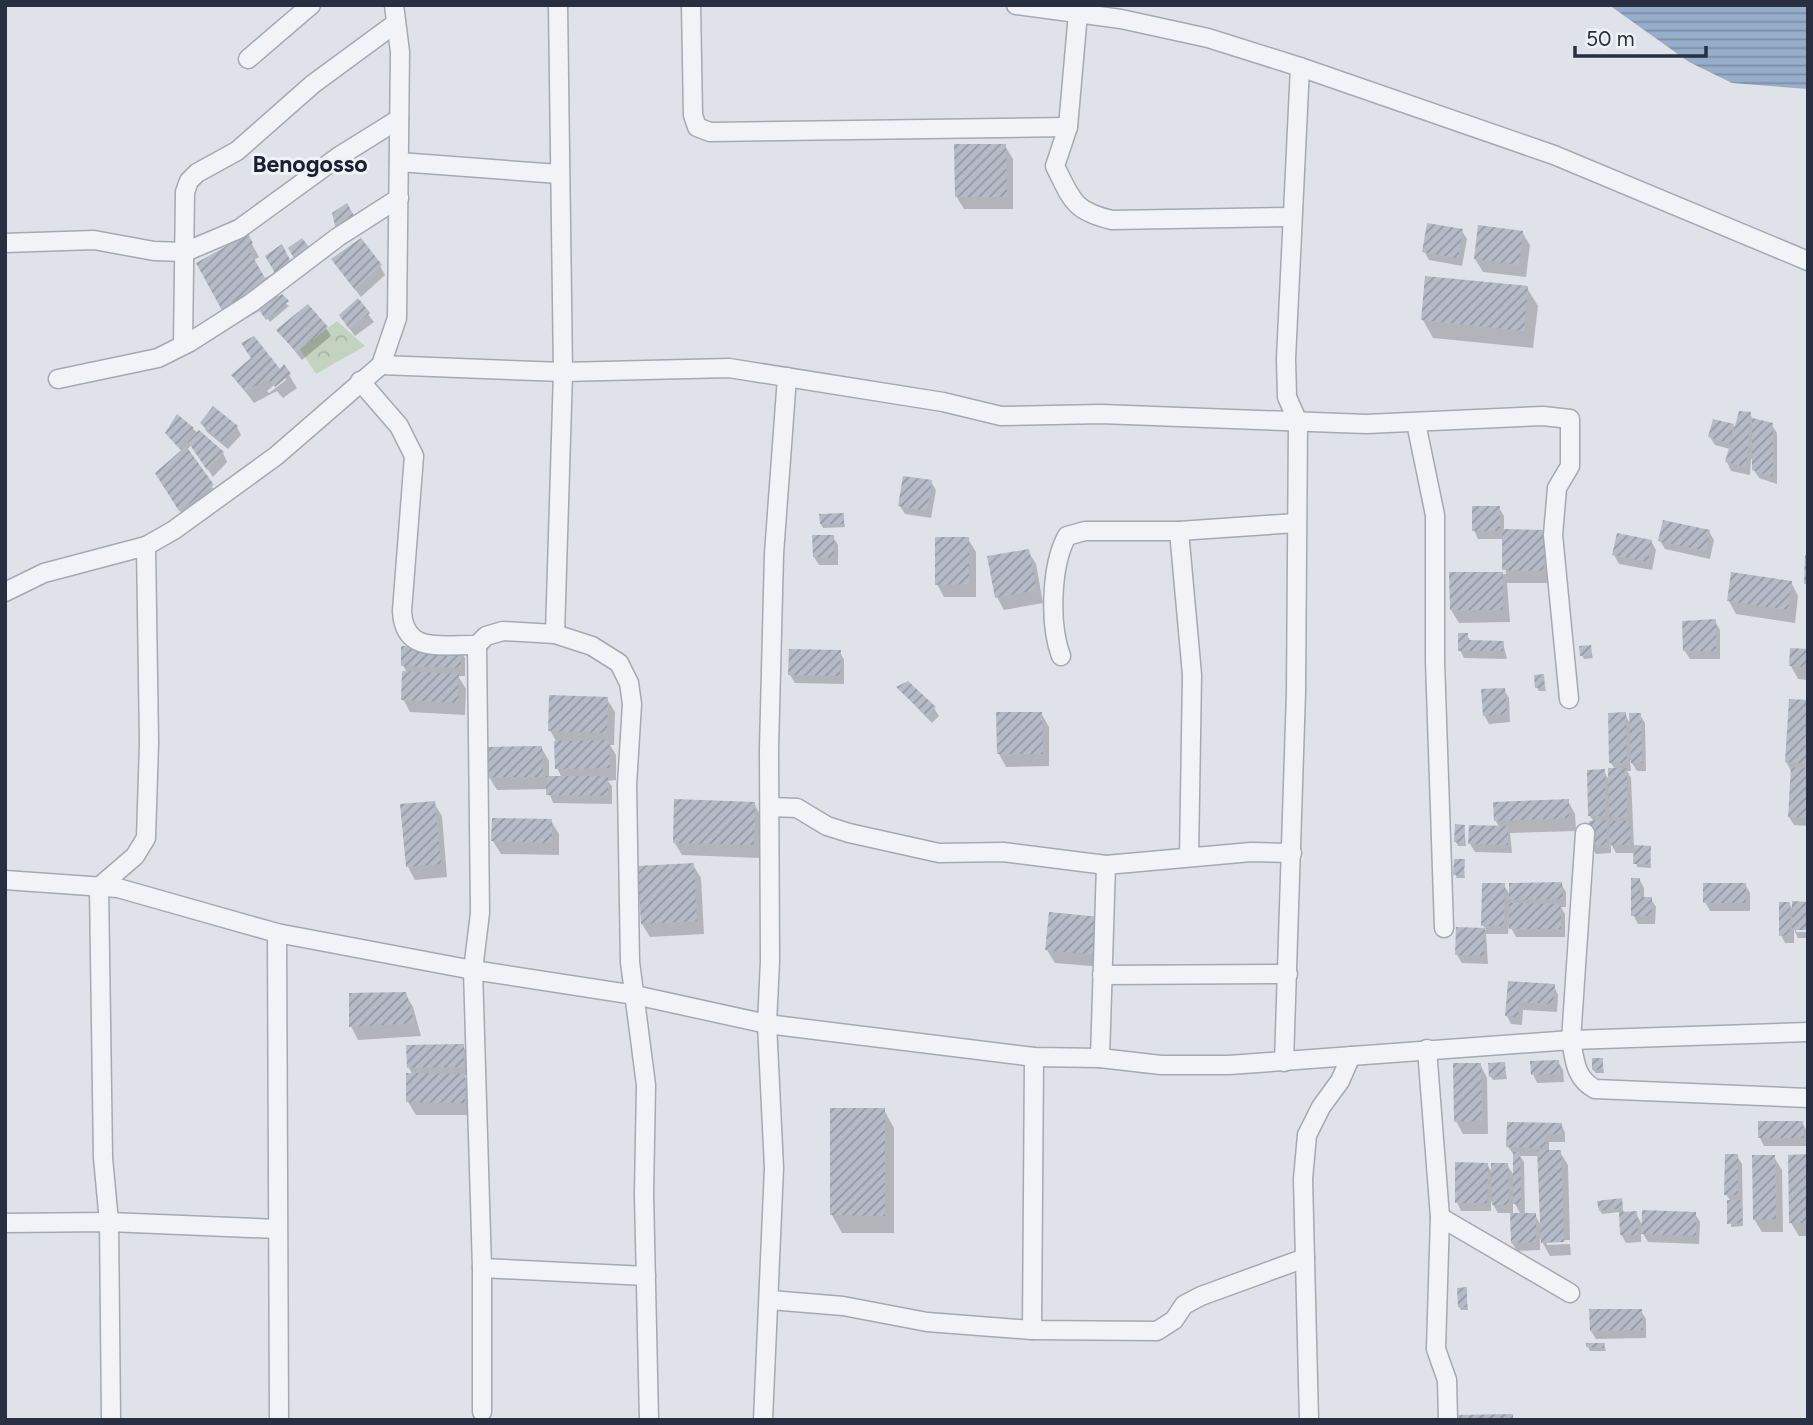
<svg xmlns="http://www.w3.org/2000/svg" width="1813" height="1425" viewBox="0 0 1813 1425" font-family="Figtree,sans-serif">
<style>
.park{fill:url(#park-crowns)}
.water{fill:url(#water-rules)}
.shadow{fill:#0003;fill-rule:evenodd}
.building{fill:url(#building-hatch)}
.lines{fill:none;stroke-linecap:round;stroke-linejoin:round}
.minor-casing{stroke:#a4a9b3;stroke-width:21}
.minor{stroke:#f1f3f7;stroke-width:18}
.labels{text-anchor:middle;stroke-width:6;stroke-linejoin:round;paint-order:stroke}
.quarter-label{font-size:23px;font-weight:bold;fill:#192032;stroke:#eef1f6}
</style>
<defs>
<pattern id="park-crowns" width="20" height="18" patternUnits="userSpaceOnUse" patternTransform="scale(1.75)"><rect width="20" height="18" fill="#c3d3bf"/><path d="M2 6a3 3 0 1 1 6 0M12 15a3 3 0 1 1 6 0" fill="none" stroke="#a8b5a5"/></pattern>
<pattern id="water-rules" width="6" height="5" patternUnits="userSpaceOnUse" patternTransform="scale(1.75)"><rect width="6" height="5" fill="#97aecb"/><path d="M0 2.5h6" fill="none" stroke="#7b8ea6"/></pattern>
<pattern id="building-hatch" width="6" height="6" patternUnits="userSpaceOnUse" patternTransform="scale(1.75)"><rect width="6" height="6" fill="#b5bbc6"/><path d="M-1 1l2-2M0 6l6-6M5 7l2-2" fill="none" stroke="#9398a2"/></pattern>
</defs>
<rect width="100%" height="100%" fill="#dfe2e9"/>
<path class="park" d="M337 321 365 346 316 374 300 349Z"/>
<path class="water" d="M1609 5H1808V89L1732 83 1689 62Z"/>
<g class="shadow">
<path d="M1005 146 1013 159V209H964L956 196Z"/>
<path d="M1462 231 1467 239 1462 266 1429 260 1424 251Z"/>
<path d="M1522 232 1530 245 1526 277 1483 272 1475 259Z"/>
<path d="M248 237 259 257 253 261 264 281 269 278 279 298 289 306 270 322 261 310 233 326 198 264Z"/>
<path d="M380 266 385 275 361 297 338 267Z"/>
<path d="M1527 288 1538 306 1533 348 1433 338 1423 320Z"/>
<path d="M358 301 374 322 355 336 346 324Z"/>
<path d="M326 328 331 336 302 360 278 330Z"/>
<path d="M280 371 289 375 297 388 283 398 277 391 254 403 233 376ZM286 375V380L269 393 267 391Z"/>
<path d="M1750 414 1753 420 1772 425 1777 433V484L1759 478 1754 470V459H1751L1750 475 1731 471 1727 462 1730 449 1715 445 1710 437 1714 421 1736 427Z"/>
<path d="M202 423 237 427 241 435 228 449 207 432Z"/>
<path d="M193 429 223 453 227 462 213 477 191 445 187 450 220 499 187 523 158 473 182 452 167 433Z"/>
<path d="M931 482 936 490 931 518 905 514 900 506Z"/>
<path d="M1499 508 1504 516V531L1544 532 1551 583H1507L1510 622 1459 623 1451 610V574H1506L1504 539H1478L1474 530Z"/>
<path d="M843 515 845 527 823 528 821 524Z"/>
<path d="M1709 532 1714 540 1710 559 1665 549 1660 541Z"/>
<path d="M833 537 838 545V565H819L814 557Z"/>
<path d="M968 539 976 552V597H944L937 584Z"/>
<path d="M1651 541 1656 550 1652 570 1619 564 1614 555Z"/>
<path d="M1028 551 1036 564 1043 603 1004 610 997 597Z"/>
<path d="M1791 582 1798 596 1795 623 1736 614 1729 601Z"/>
<path d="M1715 621 1720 630V659H1690L1685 651Z"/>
<path d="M1467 635 1471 642 1503 643 1507 659 1464 658 1460 650Z"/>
<path d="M1590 647 1593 658 1584 659 1582 655Z"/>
<path d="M460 650 465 658V676H458L466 689 465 715 410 712 403 699 407 673 403 665Z"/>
<path d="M1808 650V680L1798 679 1791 666Z"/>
<path d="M840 652 844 660V684L795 683 790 675Z"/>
<path d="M1543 675 1546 691H1539L1537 688Z"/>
<path d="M898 688 934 708 939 716 932 723Z"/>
<path d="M1504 690 1509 698 1510 722 1489 724 1484 715Z"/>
<path d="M1808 697V826L1794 825 1789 817 1792 772 1786 762Z"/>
<path d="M607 699 615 712 614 745H610L616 755V780L608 781 612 786V804L553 803 548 789 497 790 489 777 541 747 549 761V778H562L557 768 556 741 550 730Z"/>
<path d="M1041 713 1049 727V766L1006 767 999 754Z"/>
<path d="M1625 714 1631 726 1640 715 1645 723 1646 771H1637L1630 760 1631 771H1627L1631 778 1634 847 1650 848 1651 868 1637 867 1635 853H1616L1611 844V853L1596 854 1591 845 1594 822 1590 816 1604 771 1610 782 1615 769 1611 763Z"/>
<path d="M1568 801 1575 814 1576 831 1510 833 1512 853 1475 852 1470 844 1500 828 1495 820Z"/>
<path d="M434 803 442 816 447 877 415 880 408 867Z"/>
<path d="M754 803 761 817 760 858 682 855 674 842Z"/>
<path d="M551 821 559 834V855L501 854 493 841Z"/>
<path d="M1464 826 1466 846H1458L1456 842Z"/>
<path d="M1463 861 1465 878H1457L1455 874Z"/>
<path d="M693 865 701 878 704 934 650 937 642 924Z"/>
<path d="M1639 879 1644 888V899H1651L1656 907 1655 924H1638L1633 915Z"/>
<path d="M1561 884 1566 892V907H1561L1565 914V937H1516L1509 924 1508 934H1486L1488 964 1462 963 1457 955 1458 929 1486 930 1483 925 1504 885 1510 895Z"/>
<path d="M1745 884 1750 893V911H1710L1705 902Z"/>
<path d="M1789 903 1794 911 1796 932H1808V938H1798L1794 930V943H1785L1781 935Z"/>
<path d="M1098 918 1103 967 1055 963 1047 950Z"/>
<path d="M1509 983 1554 986 1558 995 1557 1012 1523 1010 1522 1025 1511 1024 1507 1016Z"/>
<path d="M405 994 413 1007 421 1036 358 1040 351 1026Z"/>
<path d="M463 1046 468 1054V1075H464L472 1089 471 1115H416L408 1102 413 1075 408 1067Z"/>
<path d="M1602 1060 1604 1073H1596L1593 1070Z"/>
<path d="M1558 1062 1563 1070 1564 1082 1537 1083 1533 1074Z"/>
<path d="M1480 1064 1487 1078 1488 1134H1463L1456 1121Z"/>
<path d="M1504 1064 1507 1079 1493 1080 1491 1077Z"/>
<path d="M884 1110 894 1128V1233H842L832 1215Z"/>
<path d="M1802 1123 1807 1131V1146H1764L1760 1138Z"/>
<path d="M1561 1124 1565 1133V1142H1549V1152H1560L1568 1165 1570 1240 1547 1241V1245L1570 1244 1571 1255 1550 1256 1540 1238V1250L1517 1251 1512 1243V1213H1498L1491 1201V1211H1461L1457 1202 1487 1164 1493 1174 1507 1165 1515 1177 1514 1155 1508 1147ZM1520 1156H1539L1542 1227 1535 1215H1525L1524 1162ZM1513 1200 1521 1215H1513Z"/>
<path d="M1737 1156 1742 1164 1743 1226 1731 1227V1202L1726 1194Z"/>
<path d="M1808 1156V1236H1799L1791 1223Z"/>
<path d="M1774 1157 1782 1170 1783 1232H1762L1754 1219Z"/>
<path d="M1621 1200 1624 1214 1636 1213 1643 1227 1695 1214 1700 1222 1699 1244 1648 1242 1641 1230V1242L1626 1243 1621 1234 1620 1212 1602 1214 1600 1211Z"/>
<path d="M1466 1289 1468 1310H1461L1459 1307Z"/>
<path d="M1641 1311 1646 1319V1338L1596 1339 1591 1331Z"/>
<path d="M1604 1345 1606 1351H1590L1588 1347Z"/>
</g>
<g class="building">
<path d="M954 144H1006L1007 197H955Z"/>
<path d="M347 203 357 221 338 237 332 213Z"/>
<path d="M1427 223 1463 229 1458 258 1422 252Z"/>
<path d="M1478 225 1523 231 1519 265 1474 259Z"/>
<path d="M248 234 253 243 247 247 265 278 269 276 274 285 224 314 196 263Z"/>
<path d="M302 238 313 252 298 265 288 248Z"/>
<path d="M361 238 382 265 355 290 331 259Z"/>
<path d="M282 244 294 268 278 278 265 256Z"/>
<path d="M1425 276 1528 286 1524 331 1421 320Z"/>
<path d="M282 294 289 301 266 320 259 310Z"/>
<path d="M358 298 370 313 349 329 339 315Z"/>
<path d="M308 304 328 327 296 352 276 330Z"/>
<path d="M254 336 280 369 284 364 291 374 275 387 268 379 245 391 231 375 251 358 241 343Z"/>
<path d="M213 406 238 426 222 442 200 423Z"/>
<path d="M1739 411 1751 412 1746 467 1725 462Z"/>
<path d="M177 414 194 428 178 447 165 433Z"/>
<path d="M1752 418 1773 423V477L1752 470Z"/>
<path d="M1713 419 1734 424 1729 443 1708 437Z"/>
<path d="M199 430 224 452 207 470 188 442Z"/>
<path d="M186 446 214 485 179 511 155 473Z"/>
<path d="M903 476 932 480 927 511 898 506Z"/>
<rect x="1472" y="506" width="28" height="25"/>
<path d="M844 513V524H820L819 514Z"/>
<path d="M1663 520 1710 530 1706 551 1658 541Z"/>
<path d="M1502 529 1545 530 1544 571 1502 570Z"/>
<path d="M1617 533 1652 540 1648 562 1612 555Z"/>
<path d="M812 535H834V558L813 557Z"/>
<path d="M935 537H969V584L935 585Z"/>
<path d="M1029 549 1037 590 995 598 987 556Z"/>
<path d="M1805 555H1808V584H1804Z"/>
<path d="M1449 572H1503V610H1450Z"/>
<path d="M1731 572 1792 581 1788 610 1727 601Z"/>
<path d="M1716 619V651H1683L1682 621Z"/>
<path d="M1458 633H1468V640L1504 641 1503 651H1458Z"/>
<path d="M1591 645 1592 655 1580 656 1579 646Z"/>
<path d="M401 646 461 648V668L401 666Z"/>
<path d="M1790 648 1808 649V667L1789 666Z"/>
<path d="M789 649 841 650 840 676 788 675Z"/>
<path d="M402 671 459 674 458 703 401 700Z"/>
<path d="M1544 674 1545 688H1535L1534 675Z"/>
<path d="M908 681 936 707 927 716 896 687Z"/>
<path d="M1505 688 1507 714 1483 716 1481 689Z"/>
<path d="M549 695 608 697 607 733 548 731Z"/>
<path d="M1789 699 1808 700V764L1785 762Z"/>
<path d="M996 712H1042L1043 754H997Z"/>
<path d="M1626 712 1627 763H1609L1608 713Z"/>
<path d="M1629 713H1641L1642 763H1631Z"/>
<path d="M609 740 610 768 555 769 554 741Z"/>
<path d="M542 746 543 777H487V747Z"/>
<path d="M1791 767 1808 768V818L1788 817Z"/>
<path d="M1608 768H1627V817H1609Z"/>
<path d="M1605 769V816H1588L1587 770Z"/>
<path d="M546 776H608V796L546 795Z"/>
<path d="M674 799 755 802 754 845 673 843Z"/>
<path d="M1569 799V818L1494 821 1493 802Z"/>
<path d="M435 801 441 864 406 867 400 804Z"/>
<path d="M492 818 552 819V843L491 841Z"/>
<path d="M1607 820V845L1590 846 1589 821Z"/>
<path d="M1610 821H1630V845H1609Z"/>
<path d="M1455 824 1465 825 1464 843 1454 842Z"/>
<path d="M1469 825 1508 826V845L1468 844Z"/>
<path d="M1634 845 1651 846 1650 864H1633Z"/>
<path d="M1454 859H1465L1464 875H1453Z"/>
<path d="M694 863 697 921 641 924 637 866Z"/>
<path d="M1631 878H1640V897H1652V916H1631Z"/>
<path d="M1562 882 1563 899 1509 900V883Z"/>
<path d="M1482 883H1505L1504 926H1481Z"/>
<rect x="1703" y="883" width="43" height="20"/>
<path d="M1792 901 1808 902V930H1792Z"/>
<path d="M1779 902H1790V935L1779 936Z"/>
<path d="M1509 903 1561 904V929H1509Z"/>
<path d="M1049 912 1100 917 1096 955 1045 950Z"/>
<path d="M1456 927 1485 928 1484 956 1455 955Z"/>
<path d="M1508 981 1555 984 1553 1004 1519 1002 1518 1017 1505 1016Z"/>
<path d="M406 992 415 1023 349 1027V993Z"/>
<path d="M464 1044V1067L407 1068 406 1045Z"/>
<rect x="1592" y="1058" width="11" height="12"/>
<path d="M1559 1060 1560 1074 1531 1075 1530 1061Z"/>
<path d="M1505 1062 1506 1076 1489 1077 1488 1063Z"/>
<path d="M1453 1063H1481L1482 1121 1454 1122Z"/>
<path d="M406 1073 465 1074V1103L406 1102Z"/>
<path d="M830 1108H885V1216L830 1215Z"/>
<path d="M1758 1121H1803L1804 1138H1758Z"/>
<path d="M1507 1122 1562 1123 1561 1134H1546L1545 1148 1506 1147Z"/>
<path d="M1537 1150H1561L1564 1242 1541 1243Z"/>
<path d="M1513 1152H1520L1521 1204H1513Z"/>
<path d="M1725 1154H1738V1195H1724Z"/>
<path d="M1808 1154V1223H1789L1788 1155Z"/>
<path d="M1752 1155H1775L1776 1219 1753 1220Z"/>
<path d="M1455 1162 1488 1163 1487 1203H1455Z"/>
<path d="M1491 1163H1508L1509 1205H1492Z"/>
<path d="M1622 1198 1623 1208 1599 1211 1597 1201Z"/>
<path d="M1727 1200H1741L1742 1223 1727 1224Z"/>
<path d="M1642 1210 1696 1212V1236L1641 1234Z"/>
<path d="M1637 1211 1638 1235H1620L1619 1212Z"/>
<path d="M1510 1213H1536V1242L1511 1243Z"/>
<path d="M1467 1287V1307H1458L1457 1288Z"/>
<path d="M1589 1309H1642L1643 1330 1590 1331Z"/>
<path d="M1586 1343H1605L1604 1348 1586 1347Z"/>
<path d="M1513 1414V1420H1459L1458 1415Z"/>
</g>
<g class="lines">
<g class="minor-casing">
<g id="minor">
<path d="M691 5 693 115 697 127 710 132 1068 127"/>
<path d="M1016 5 1121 19 1208 38 1300 67 1554 155 1808 261"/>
<path d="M1078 13 1068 127 1055 166C1072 200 1073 211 1112 220L1292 217"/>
<path d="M248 59 311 5"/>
<path d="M399 162 559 174"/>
<path d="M5 243 94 240 154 251 185 252 239 229 338 157 399 119"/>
<path d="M183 345 185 192 189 181 197 173 237 151 313 84 396 23"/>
<path d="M381 365 563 372 729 368 943 402 1001 416 1101 414 1366 424 1543 416 1570 419V466L1557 488 1553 535 1569 699"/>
<path d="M58 379 158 358 190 342 251 303 338 237 399 198"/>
<path d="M360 381 399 426 414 456 402 611C404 655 443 644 477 645L486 636 503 631 555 634 592 646 619 663 629 683 632 704 627 785 630 962 646 1085 644 1194 649 1420"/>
<path d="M1416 423 1435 515V661L1444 928"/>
<path d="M1179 531 1192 675 1189 857"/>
<path d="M5 592 44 573 146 546 174 530 276 456 381 365 397 318 400 52 394 5"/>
<path d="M555 634 563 372 558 5"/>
<path d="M477 645 480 913 473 970 482 1268V1412"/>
<path d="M1061 656C1049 624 1051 565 1067 536L1085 531H1179L1296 523"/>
<path d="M770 807 797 808 827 826 849 833 939 853 1003 852 1106 865 1251 852 1292 853"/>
<path d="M1585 833 1571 1040C1575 1061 1575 1078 1595 1089L1808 1098"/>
<path d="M5 880 118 888 277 933 473 970 635 995 767 1024 1034 1057 1100 1058 1161 1065H1229L1571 1040 1808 1032"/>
<path d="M99 887 103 1158 109 1222 111 1420"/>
<path d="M99 887 135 856 146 838 149 743 146 546"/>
<path d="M277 933 279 1420"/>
<path d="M1102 975 1288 974"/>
<path d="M1427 1049 1440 1217 1436 1349 1447 1380 1448 1420"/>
<path d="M1100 1058 1106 865"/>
<path d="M1284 1062 1296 692 1298 422 1287 397 1286 359 1300 67"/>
<path d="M1440 1217 1570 1293"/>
<path d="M5 1223 109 1222 277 1229"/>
<path d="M482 1268 646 1276"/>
<path d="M770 1300 843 1306 927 1322 1032 1330 1157 1331 1174 1320 1184 1305 1201 1296 1305 1258"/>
<path d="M1032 1330 1034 1057"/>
<path d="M763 1420 774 1168 767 1024 770 961 769 749 774 554 787 377"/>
<path d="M1309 1420 1303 1179 1307 1135 1321 1107 1340 1081 1351 1056"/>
</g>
</g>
<use href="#minor" class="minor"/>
</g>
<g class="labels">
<g class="quarter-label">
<text x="310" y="172">Benogosso</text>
</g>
</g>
<rect width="1813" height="1425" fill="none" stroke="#272f41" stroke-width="14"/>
<path d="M1575 46v10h131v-10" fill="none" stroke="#272f41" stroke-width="3.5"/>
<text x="1586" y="46" font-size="21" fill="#272f41" stroke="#eef1f6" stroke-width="5" paint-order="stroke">50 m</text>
</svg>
